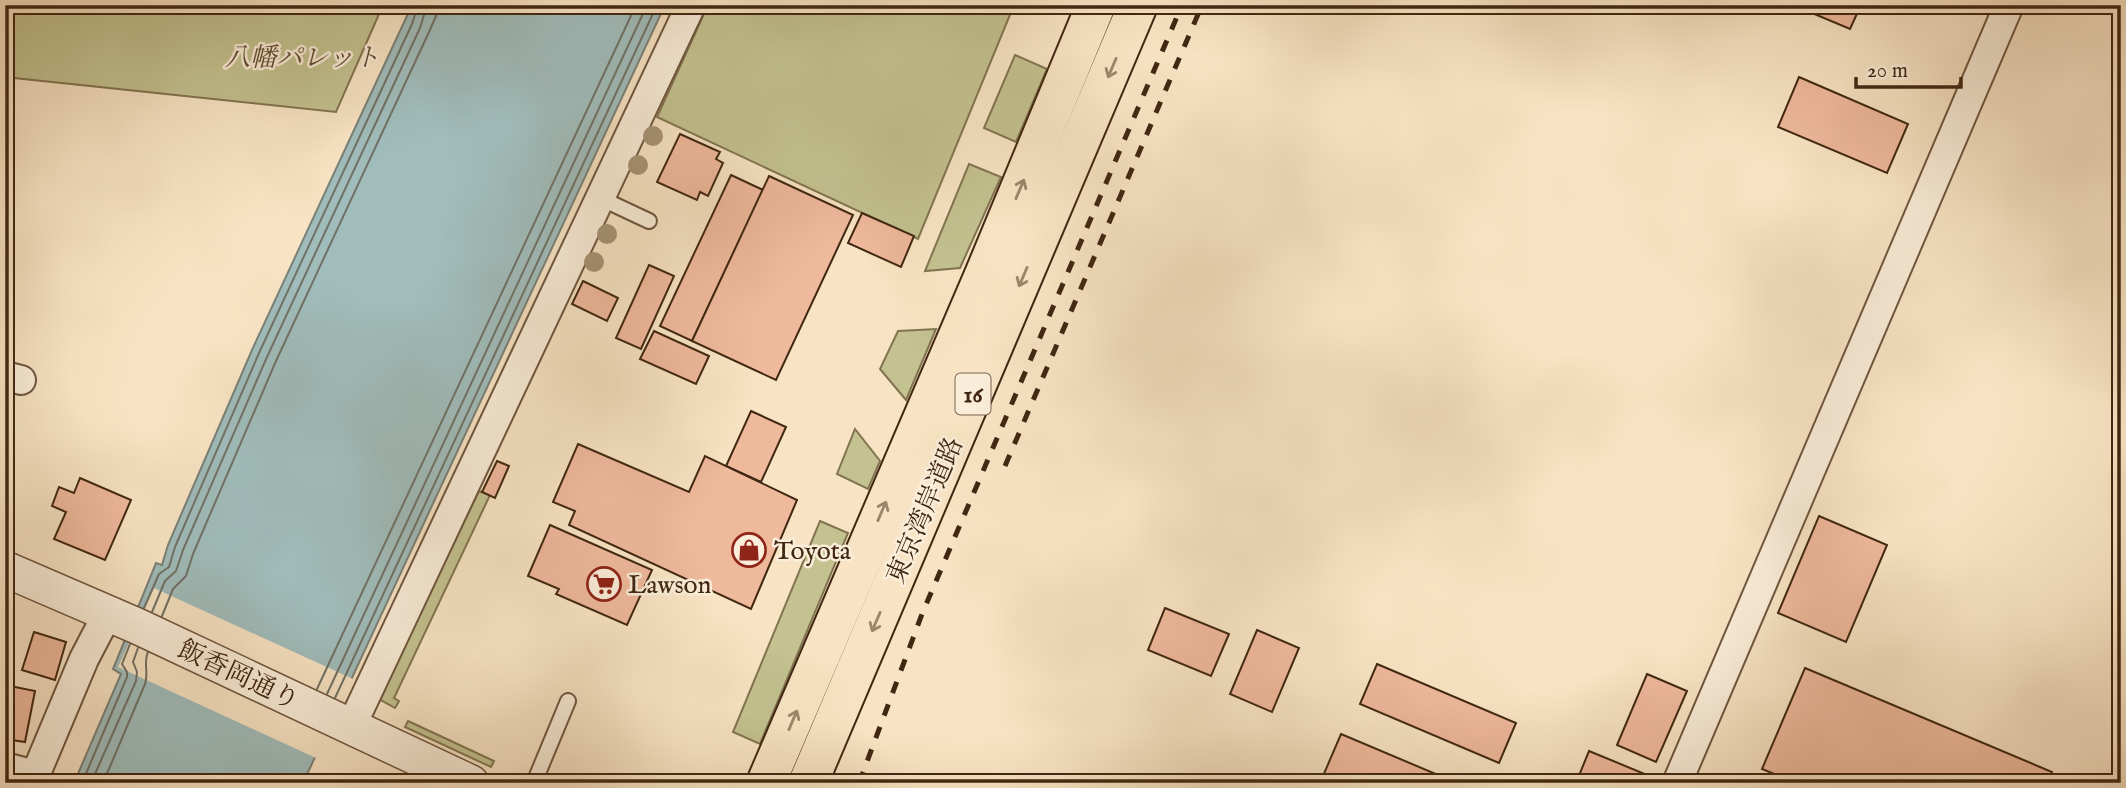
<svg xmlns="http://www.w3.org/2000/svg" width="2126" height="788" viewBox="0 0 2126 788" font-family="'IM FELL English','Noto Serif JP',serif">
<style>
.green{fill:#c3c290;stroke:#827451;stroke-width:2}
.water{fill:#a0bdbc;stroke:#7a8178;stroke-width:2}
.pier{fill:#f8e4c4}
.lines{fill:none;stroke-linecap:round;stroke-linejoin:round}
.shore{stroke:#707267;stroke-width:2}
.building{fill:#efb99c;stroke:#412712;stroke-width:2}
.service-casing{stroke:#6f563e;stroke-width:18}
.minor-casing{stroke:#6f563e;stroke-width:32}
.tertiary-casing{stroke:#6f563e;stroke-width:38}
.trunk-casing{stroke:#412712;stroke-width:42}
.service{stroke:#faedd9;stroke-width:14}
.minor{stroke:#faedd9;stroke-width:28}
.tertiary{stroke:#faedd9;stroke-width:35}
.trunk{stroke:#f8e4c4;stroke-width:38}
.rail{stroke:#412712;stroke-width:5;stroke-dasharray:12 12;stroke-linecap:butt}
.tree{fill:#a69274}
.oneway{stroke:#9c866b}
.labels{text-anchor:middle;stroke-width:5;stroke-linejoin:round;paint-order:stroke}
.shield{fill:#faedd9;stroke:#78624e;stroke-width:2}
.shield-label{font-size:24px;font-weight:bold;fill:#412712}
.park-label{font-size:26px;font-style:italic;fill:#624e32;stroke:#faedd9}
.street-label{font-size:26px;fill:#412712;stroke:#faedd9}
.poi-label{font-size:26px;fill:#412712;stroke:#faedd9;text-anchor:start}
</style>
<rect width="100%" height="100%" fill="#f8e4c4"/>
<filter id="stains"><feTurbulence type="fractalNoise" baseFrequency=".00286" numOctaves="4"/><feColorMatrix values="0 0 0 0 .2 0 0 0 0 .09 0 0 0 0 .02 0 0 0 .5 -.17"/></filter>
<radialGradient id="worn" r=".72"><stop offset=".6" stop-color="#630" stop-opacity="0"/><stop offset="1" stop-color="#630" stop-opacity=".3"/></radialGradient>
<g class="green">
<path d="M5 5H383L336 112 5 77Z"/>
<path d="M708 5H1014L918 239 657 117Z"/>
<path d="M1015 55 1047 69 1016 142 984 128Z"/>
<path d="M969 164 1001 177 960 268 925 271Z"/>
<path d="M936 329 906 400 880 369 898 331Z"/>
<path d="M855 429 880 461 868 489 837 474Z"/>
<path d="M479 491 490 495 394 698 399 701 395 708 379 699Z"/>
<path d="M820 521 848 533 760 744 733 732Z"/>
<path d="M408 721 494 761 491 767 405 727Z"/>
</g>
<path class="water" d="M412 5H665L303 783H74L121 674 113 669 156 563 162 565 168 545 252 350Z"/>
<path class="pier" d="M154 588 353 679 316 758 118 667Z"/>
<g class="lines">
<g class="shore">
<path d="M144 608 159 574 169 567 175 547 259 353 412 24 418 5"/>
<path d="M152 612 165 581 176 571 183 550 267 357 420 28 427 5"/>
<path d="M162 616 173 589 186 576 193 554 276 361 429 32 437 14 438 5"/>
<path d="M317 689 636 5"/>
<path d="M327 694 647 5"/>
<path d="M335 698 657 5"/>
<path d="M82 783 127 677V672L122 664 130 644"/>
<path d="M91 783 136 681 137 672 133 662 138 648"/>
<path d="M103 783 145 684C149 673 143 663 148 652"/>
</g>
</g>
<g class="building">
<path d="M1793 5H1861L1850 29Z"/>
<path d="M1799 77 1908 124 1887 173 1778 127Z"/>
<path d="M680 134 720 152 716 159 723 163 708 196 700 192 697 200 657 182Z"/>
<path d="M731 175 763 190 692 341 660 326Z"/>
<path d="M769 176 853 215 776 380 692 341Z"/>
<path d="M862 213 914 236 901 267 848 243Z"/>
<path d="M649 265 674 276 641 349 616 338Z"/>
<path d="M583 281 618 298 607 321 572 304Z"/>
<path d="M654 331 709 356 696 384 640 359Z"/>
<path d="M751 411 786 427 761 482 726 466Z"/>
<path d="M578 444 689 492 705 456 797 500 751 609 569 525 575 511 553 502Z"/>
<path d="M497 461 509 466 495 498 482 492Z"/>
<path d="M80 478 131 500 105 560 54 539 66 512 52 506 59 487 74 493Z"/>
<path d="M1819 516 1887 545 1846 642 1778 613Z"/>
<path d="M550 525 652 570 627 625 556 594 559 589 528 576Z"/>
<path d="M1165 608 1229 634 1211 676 1148 650Z"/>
<path d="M1257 630 1299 648 1272 712 1230 694Z"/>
<path d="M34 632 66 642 55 680 22 670Z"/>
<path d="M5 642 13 644 6 669H5Z"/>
<path d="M1377 664 1516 723 1499 763 1360 704Z"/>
<path d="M1805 668 2052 772 2047 783H1796L1762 769Z"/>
<path d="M1647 674 1687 691 1656 762 1617 745Z"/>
<path d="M5 685 35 691 25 742 5 739Z"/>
<path d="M1341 734 1457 783H1320Z"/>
<path d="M1589 751 1652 777 1649 783H1576Z"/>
</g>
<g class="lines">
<g class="service-casing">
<g id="service">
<path d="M600 198 649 221"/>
<path d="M534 783 568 701"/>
</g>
</g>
<g class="minor-casing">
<g id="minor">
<path d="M5 376 21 380"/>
<path d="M351 727 691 5"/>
<path d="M5 767 35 775"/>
<path d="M32 783 84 659 108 613"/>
<path d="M1677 783 2009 5"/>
</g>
</g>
<g class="tertiary-casing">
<path id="tertiary" d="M5 569 137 626 471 783"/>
</g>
<g class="trunk-casing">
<g id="trunk">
<path d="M766 783 984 275 1096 5"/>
<path d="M808 783 1138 5"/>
</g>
</g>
<use href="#service" class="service"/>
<use href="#minor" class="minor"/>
<use href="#tertiary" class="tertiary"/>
<use href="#trunk" class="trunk"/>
<g class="rail">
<path d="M1005 466 1202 5"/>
<path d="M859 783 922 614 1182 5"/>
</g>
</g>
<g class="tree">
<circle cx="653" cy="136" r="10"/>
<circle cx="638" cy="165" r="10"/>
<circle cx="607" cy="234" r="10"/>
<circle cx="594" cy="262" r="10"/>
</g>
<defs><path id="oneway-shaft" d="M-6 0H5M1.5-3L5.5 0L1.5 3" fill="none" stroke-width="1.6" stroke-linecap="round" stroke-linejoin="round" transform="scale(1.75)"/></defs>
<g class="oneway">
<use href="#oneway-shaft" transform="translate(1112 68) rotate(113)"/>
<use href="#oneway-shaft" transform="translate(1020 189) rotate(-67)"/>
<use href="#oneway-shaft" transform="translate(1023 277) rotate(113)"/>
<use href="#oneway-shaft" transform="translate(882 511) rotate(-67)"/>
<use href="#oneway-shaft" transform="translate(876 622) rotate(113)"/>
<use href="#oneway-shaft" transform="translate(793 720) rotate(-67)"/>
</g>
<defs>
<g id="shop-ring" transform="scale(1.75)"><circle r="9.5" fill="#faedd9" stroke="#8f2418" stroke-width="1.5"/><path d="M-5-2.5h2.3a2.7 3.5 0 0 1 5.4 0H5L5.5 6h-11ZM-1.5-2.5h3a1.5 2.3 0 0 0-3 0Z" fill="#8f2418"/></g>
<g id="supermarket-ring" transform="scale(1.75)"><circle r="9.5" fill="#faedd9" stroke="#8f2418" stroke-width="1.5"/><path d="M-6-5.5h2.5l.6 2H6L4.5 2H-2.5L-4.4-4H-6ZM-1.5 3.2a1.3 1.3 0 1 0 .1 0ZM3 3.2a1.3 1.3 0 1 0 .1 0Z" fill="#8f2418"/></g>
</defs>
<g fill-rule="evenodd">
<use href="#shop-ring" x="749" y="550"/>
<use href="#supermarket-ring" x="604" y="584"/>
</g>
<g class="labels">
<rect class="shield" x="955.5" y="373.5" width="35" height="41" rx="5"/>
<g class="shield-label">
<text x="973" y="402">16</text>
</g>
<g class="park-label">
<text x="302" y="66">八幡パレット</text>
</g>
<g class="street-label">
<text transform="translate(924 510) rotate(-67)" y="9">東京湾岸道路</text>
<text transform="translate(239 674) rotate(25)" y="9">飯香岡通り</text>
</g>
<g class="poi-label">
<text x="774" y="559">Toyota</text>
<text x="628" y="593">Lawson</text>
</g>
</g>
<rect width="2126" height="788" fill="none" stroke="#f8e4c4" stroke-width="28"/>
<rect x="7" y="7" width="2112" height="774" fill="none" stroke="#412712" stroke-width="3.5"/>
<rect x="14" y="14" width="2098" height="760" fill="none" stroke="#412712" stroke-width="2"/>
<path d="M1856 77v10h105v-10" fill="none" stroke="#412712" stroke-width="3.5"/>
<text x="1867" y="77" font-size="21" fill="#412712" stroke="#faedd9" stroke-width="5" paint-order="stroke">20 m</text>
<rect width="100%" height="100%" filter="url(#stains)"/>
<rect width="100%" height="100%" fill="url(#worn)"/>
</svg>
